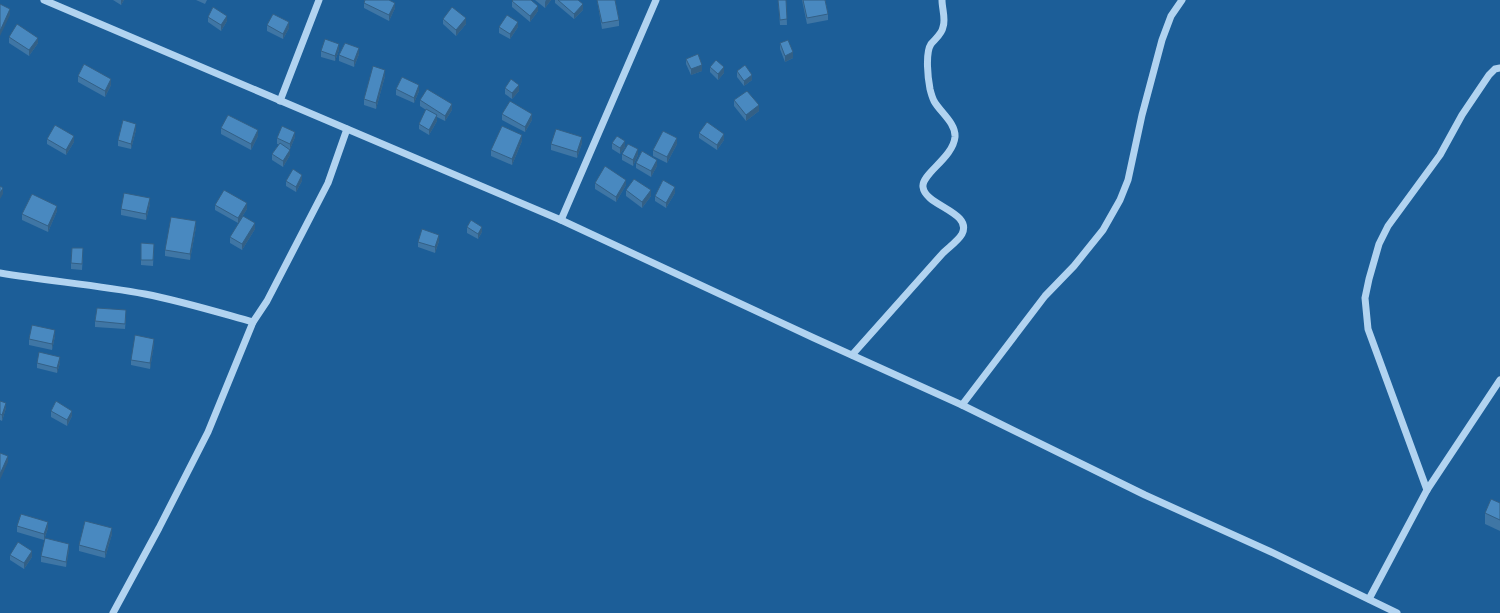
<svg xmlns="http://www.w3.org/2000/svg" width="1500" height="613" viewBox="0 0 1500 613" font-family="Rubik,sans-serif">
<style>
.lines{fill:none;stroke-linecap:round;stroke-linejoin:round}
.minor{stroke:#b1d3f0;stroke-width:7}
.wall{fill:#3f76a5}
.shaded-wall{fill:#336086}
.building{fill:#4989c0;stroke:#336086}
</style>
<rect width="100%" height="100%" fill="#1c5e98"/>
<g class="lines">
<g class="minor">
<path d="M44 0 561 220 814 338 962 405 1145 495 1269 551 1397 613"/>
<path d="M280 101 319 0"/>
<path d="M561 220 656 0"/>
<path d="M0 273C48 281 97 285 145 294 181 301 217 312 253 322"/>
<path d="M852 355 943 253C949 247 958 241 962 234 973 212 925 206 923 187 921 174 953 158 955 137 956 123 940 112 934 101 932 97 931 93 930 89 928 79 925 53 931 44 935 39 942 34 943 27 946 19 942 9 942 0"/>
<path d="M962 405 1045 296 1074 266 1103 230 1120 200 1128 180 1142 115 1162 40 1171 16 1182 0"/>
<path d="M1427 490 1368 329 1365 298 1369 279 1379 244 1388 226 1440 155 1462 115 1489 75 1495 69 1500 68"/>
<path d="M1369 599 1427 490 1500 380"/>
<path d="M113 613 159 528 208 432 253 322 267 301 328 183 347 129"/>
</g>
</g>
<g class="wall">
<path d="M113 0H124L121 5Z"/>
<path d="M196 0H207L205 4Z"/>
<path d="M535 0H551L545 8Z"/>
<path d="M555 0H578L583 10 574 19 555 3Z"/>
<path d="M597 0H615L619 20V26L602 29Z"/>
<path d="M778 0H786L787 25H780Z"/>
<path d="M802 0H825L828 14V20L807 24Z"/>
<path d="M512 1 538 11 530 22 512 7Z"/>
<path d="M364 3 395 8 389 21 364 8Z"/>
<path d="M208 17 227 21 221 31 208 22Z"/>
<path d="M443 19 466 24 456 36 443 24Z"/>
<path d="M267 25 289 28 283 39 267 31Z"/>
<path d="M499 27H518L510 39 499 33Z"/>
<path d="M9 37 38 43 29 56 9 43Z"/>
<path d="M780 43 793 58 785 62 780 49Z"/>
<path d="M339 50 335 61 321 57V51Z"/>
<path d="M359 54 354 67 339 61V55Z"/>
<path d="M686 59 702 71 691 75 686 64Z"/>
<path d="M710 67 724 73 718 80 710 72Z"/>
<path d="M737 71 752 80 744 86 737 77Z"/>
<path d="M78 76 111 85 105 97 78 82Z"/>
<path d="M385 76 376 109 364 105V99Z"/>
<path d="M505 88 519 91 512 99 505 94Z"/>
<path d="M396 89 419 91 414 103 396 95Z"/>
<path d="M420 100 452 110 445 121 437 117V121L429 135 419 129V124L426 110 420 106Z"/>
<path d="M734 100 759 111 746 121 734 106Z"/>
<path d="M502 114 532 120 525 132 502 120Z"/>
<path d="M221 128 258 136 251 150 221 134Z"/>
<path d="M136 130 131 149 118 146V140Z"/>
<path d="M699 133 724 140 717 150 699 138Z"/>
<path d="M295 137 290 149V155L283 167 272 160V154L279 144H277V138Z"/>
<path d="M47 139 74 142 66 155 47 144Z"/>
<path d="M522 141 512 165 491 156V150Z"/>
<path d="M582 143 577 158 551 150V144Z"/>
<path d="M612 143 625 147 620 154 612 149Z"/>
<path d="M677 144 667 163 653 156V150Z"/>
<path d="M622 154 638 155 633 166 622 160Z"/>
<path d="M636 163 657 166 651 177 636 168Z"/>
<path d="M286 181H302L296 192 286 186Z"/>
<path d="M595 183 626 185 616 202 595 189Z"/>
<path d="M626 190 651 196 642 208 626 196Z"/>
<path d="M675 193 666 208 655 201V196Z"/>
<path d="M150 204 146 220 121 215V209Z"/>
<path d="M215 205 247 209 238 223 215 210Z"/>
<path d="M57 211 48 232 22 220V214Z"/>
<path d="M196 227 190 260 165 256V250Z"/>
<path d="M467 227 482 232 478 239 467 233Z"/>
<path d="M255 229 242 250 230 243V237Z"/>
<path d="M439 241 435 253 418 247V242Z"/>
<path d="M141 243 154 244 153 266 141 265Z"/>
<path d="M83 254 82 270 71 269V263Z"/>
<path d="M126 316 125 329 95 327V321Z"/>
<path d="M55 336 52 350 29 345V339Z"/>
<path d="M154 344 150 369 131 365V360Z"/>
<path d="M37 363H60L57 373 37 368Z"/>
<path d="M0 401 6 408 2 421 0 420Z"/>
<path d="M51 411 72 416 67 426 51 417Z"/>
<path d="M1500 503V531L1485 524V513Z"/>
<path d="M17 526 48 528 44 540 17 532Z"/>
<path d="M112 534 105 558 79 551V545Z"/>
<path d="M69 549 66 567 41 562V556Z"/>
<path d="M10 555 32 557 24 569 10 560Z"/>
</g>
<g class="shaded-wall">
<path d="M121 0H124L121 5Z"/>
<path d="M546 0H551L545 8V2Z"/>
<path d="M395 3V8L389 21V15Z"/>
<path d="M583 4V10L574 19V14Z"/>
<path d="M538 6V11L530 22V16Z"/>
<path d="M10 9V15L0 36V31Z"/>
<path d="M227 16V21L221 31V25Z"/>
<path d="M466 18V24L456 36V30Z"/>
<path d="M289 22V28L283 39V34Z"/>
<path d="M518 22V27L510 39V34Z"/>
<path d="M38 38V43L29 56V50Z"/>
<path d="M339 44V50L335 61V56Z"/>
<path d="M359 48V54L354 67V61Z"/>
<path d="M793 52V58L785 62V56Z"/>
<path d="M702 65V71L691 75V69Z"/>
<path d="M724 67V73L718 80V74Z"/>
<path d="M385 70V76L376 109V103Z"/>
<path d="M752 75V80L744 86V81Z"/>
<path d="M111 79V85L105 97V91Z"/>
<path d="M419 85V91L414 103V98Z"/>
<path d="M519 85V91L512 99V93Z"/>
<path d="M452 104V110L445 121V116Z"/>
<path d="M759 105V111L746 121V115Z"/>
<path d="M532 114V120L525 132V127Z"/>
<path d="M437 115V121L429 135V130Z"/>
<path d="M136 124V130L131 149V144Z"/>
<path d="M258 130V136L251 150V144Z"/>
<path d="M295 132V137L290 149V144Z"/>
<path d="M724 134V140L717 150V145Z"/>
<path d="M522 135V141L512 165V159Z"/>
<path d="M74 136V142L66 155V150Z"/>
<path d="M582 137V143L577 158V152Z"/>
<path d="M677 138V144L667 163V157Z"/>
<path d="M625 141V147L620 154V148Z"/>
<path d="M638 149V155L633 166V160Z"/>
<path d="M290 150V155L283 167V161Z"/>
<path d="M657 160V166L651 177V171Z"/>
<path d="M302 175V181L296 192V187Z"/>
<path d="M626 180V185L616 202V197Z"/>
<path d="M675 187V193L666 208V203Z"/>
<path d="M3 188V194L0 199V193Z"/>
<path d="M651 190V196L642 208V202Z"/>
<path d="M150 198V204L146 220V214Z"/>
<path d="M247 203V209L238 223V218Z"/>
<path d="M57 206V211L48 232V226Z"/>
<path d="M196 221V227L190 260V254Z"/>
<path d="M255 223V229L242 250V244Z"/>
<path d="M482 227V232L478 239V234Z"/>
<path d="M439 235V241L435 253V247Z"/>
<path d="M55 330V336L52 350V344Z"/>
<path d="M154 339V344L150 369V363Z"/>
<path d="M60 357V363L57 373V368Z"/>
<path d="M6 403V408L2 421V415Z"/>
<path d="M72 411V416L67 426V420Z"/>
<path d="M8 456V462L0 480V474Z"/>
<path d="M48 522V528L44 540V534Z"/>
<path d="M112 528V534L105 558V552Z"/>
<path d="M69 544V549L66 567V562Z"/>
<path d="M32 551V557L24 569V563Z"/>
</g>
<g class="building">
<path d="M365 0H389L395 3 389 15 364 3Z"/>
<path d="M513 0H531L538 6 530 16 512 1Z"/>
<path d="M558 0H578L583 4 574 14Z"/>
<path d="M597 0H615L619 20 602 23Z"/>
<path d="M778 0H786L787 19 780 20Z"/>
<path d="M803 0H825L828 14 807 18Z"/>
<path d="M0 4 10 9 0 31Z"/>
<path d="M213 7 227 16 221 25 208 17Z"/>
<path d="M452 7 466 18 456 30 443 19Z"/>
<path d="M273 14 289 22 283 34 267 25Z"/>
<path d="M507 15 518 22 510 34 499 27Z"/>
<path d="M17 24 38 38 29 50 9 37Z"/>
<path d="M325 39 339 44 335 56 321 51Z"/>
<path d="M788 40 793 52 785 56 780 43Z"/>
<path d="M345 43 359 48 354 61 339 55Z"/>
<path d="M698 54 702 65 691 69 686 59Z"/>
<path d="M716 60 724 67 718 74 710 67Z"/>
<path d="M84 64 111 79 105 91 78 76Z"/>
<path d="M745 65 752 75 744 81 737 71Z"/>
<path d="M373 66 385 70 376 103 364 99Z"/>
<path d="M402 77 419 85 414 98 396 89Z"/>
<path d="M511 79 519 85 512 93 505 88Z"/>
<path d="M427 89 452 104 445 116 420 100Z"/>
<path d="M747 91 759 105 746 115 734 100Z"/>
<path d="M510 101 532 114 525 127 502 114Z"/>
<path d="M426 109 437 115 429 130 419 124Z"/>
<path d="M228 115 258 130 251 144 221 128Z"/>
<path d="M123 120 136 124 131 144 118 140Z"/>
<path d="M707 122 724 134 717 145 699 133Z"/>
<path d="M55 125 74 136 66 150 47 139Z"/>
<path d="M282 126 295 132 290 144 277 138Z"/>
<path d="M502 126 522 135 512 159 491 150Z"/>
<path d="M556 129 582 137 577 152 551 144Z"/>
<path d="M663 131 677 138 667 157 653 150Z"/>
<path d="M617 136 625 141 620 148 612 143Z"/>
<path d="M280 143 290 150 283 161 272 154Z"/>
<path d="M628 144 638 149 633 160 622 154Z"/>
<path d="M642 151 657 160 651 171 636 163Z"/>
<path d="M605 166 626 180 616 197 595 183Z"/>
<path d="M293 169 302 175 296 187 286 181Z"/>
<path d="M634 179 651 190 642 202 626 190Z"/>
<path d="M663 180 675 187 666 203 655 196Z"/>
<path d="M0 186 3 188 0 193Z"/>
<path d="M224 190 247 203 238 218 215 205Z"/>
<path d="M124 193 150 198 146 214 121 209Z"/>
<path d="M32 194 57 206 48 226 22 214Z"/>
<path d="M243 216 255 223 242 244 230 237Z"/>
<path d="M171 217 196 221 190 254 165 250Z"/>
<path d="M471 220 482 227 478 234 467 227Z"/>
<path d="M422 229 439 235 435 247 418 242Z"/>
<path d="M141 243 154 244 153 260H141Z"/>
<path d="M72 248H83L82 264 71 263Z"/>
<path d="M97 308 126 310 125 324 95 321Z"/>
<path d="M32 325 55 330 52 344 29 339Z"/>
<path d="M135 335 154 339 150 363 131 360Z"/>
<path d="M39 352 60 357 57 368 37 363Z"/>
<path d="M0 401 6 403 2 415 0 414Z"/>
<path d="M56 401 72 411 67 420 51 411Z"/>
<path d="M0 453 8 456 0 474Z"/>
<path d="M1491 499 1500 503V520L1485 513Z"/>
<path d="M21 514 48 522 44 534 17 526Z"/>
<path d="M85 521 112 528 105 552 79 545Z"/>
<path d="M45 538 69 544 66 562 41 556Z"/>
<path d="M18 542 32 551 24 563 10 555Z"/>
</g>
</svg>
